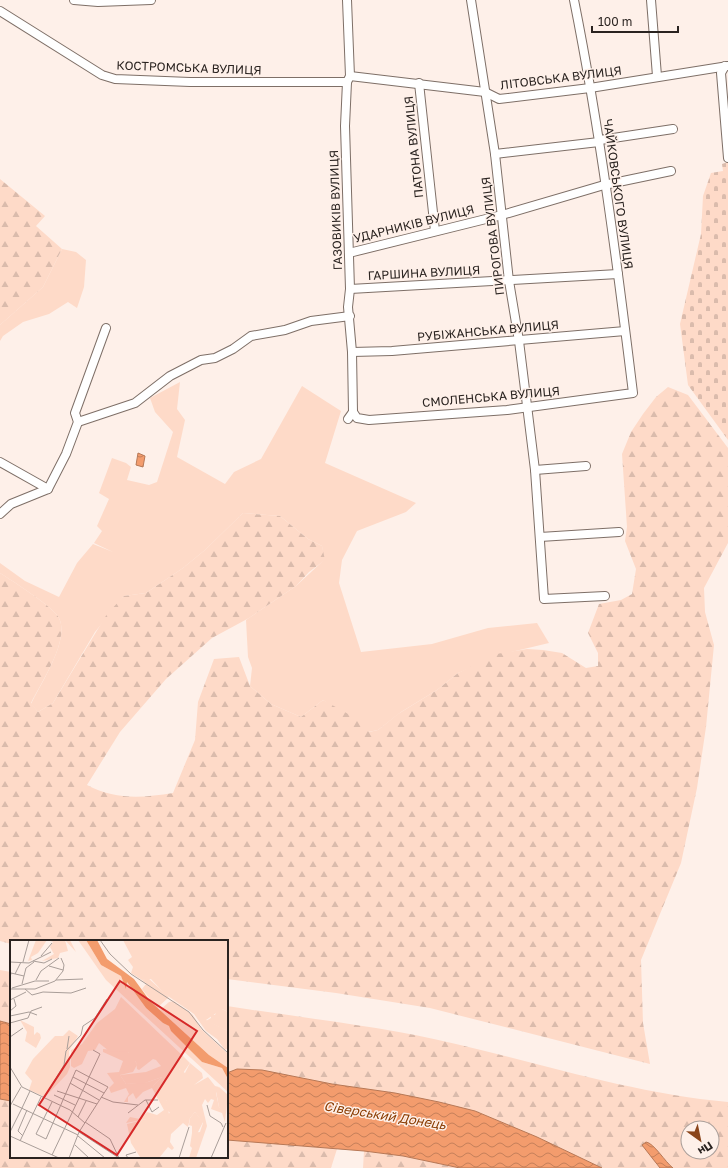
<svg xmlns="http://www.w3.org/2000/svg" width="728" height="1168" viewBox="0 0 728 1168" font-family="'Golos Text',sans-serif">
<style>
.green{fill:#fedac8}
.forest{fill:url(#forest-firs);fill-rule:evenodd}
.cemetery{fill:url(#cemetery-stones)}
.water{fill:url(#water-waves);stroke:#b77856}
.lines{fill:none;stroke-linecap:round;stroke-linejoin:round}
.minor-casing{stroke:#7e6f67;stroke-width:10}
.minor{stroke:#fff;stroke-width:8}
.labels{text-anchor:middle;stroke-width:3;stroke-linejoin:round;paint-order:stroke}
.street-label{font-size:12px;fill:#2a2320;stroke:#fef0e9}
.water-label{font-size:13px;font-style:italic;fill:#893b00;stroke:#fef0e9}
.inset-road{fill:none;stroke:#a99e99;stroke-width:1}
.view{fill:#d62828;fill-opacity:0.15;stroke:#d62828;stroke-width:2}
.inset-edge{fill:none;stroke:#2a2320;stroke-width:2}
</style>
<defs>
<pattern id="forest-firs" width="22" height="20" patternUnits="userSpaceOnUse"><rect width="22" height="20" fill="#fedac8"/><path d="M5 1l3.5 6h-7zM16 11l3.5 6h-7z" fill="#dabbac"/></pattern>
<pattern id="cemetery-stones" width="16" height="16" patternUnits="userSpaceOnUse"><rect width="16" height="16" fill="#fedac8"/><path d="M2 7V4a2 2 0 0 1 4 0v3zM10 15v-3a2 2 0 0 1 4 0v3z" fill="#dabbac"/></pattern>
<pattern id="water-waves" width="16" height="10" patternUnits="userSpaceOnUse"><rect width="16" height="10" fill="#f39c6d"/><path d="M0 5q4-4 8 0t8 0" fill="none" stroke="#c57f59"/></pattern>
</defs>
<rect width="100%" height="100%" fill="#fef0e9"/>
<g class="green">
<path d="M62 249 76 252 86 260 84 287 77 308 68 302 49 314 23 322 3 336 0 341V325L43 287Z"/>
<path d="M180 382 177 409 185 420 177 457 225 484 234 472 261 459 302 386 341 411 325 463 416 503 406 512 357 531 342 560 339 583 361 652 432 644 488 628 537 623 549 643 507 653 458 673 437 690 401 712 378 730 368 732 323 700 301 717 271 704 250 686 252 668 248 657 246 620 296 586 324 560 322 546 308 539 280 516 243 513 205 550 183 568 146 593 124 596 95 632 53 703 38 712 31 704C41 683 70 640 59 618 55 608 11 580 0 573V563L25 581 59 597 77 563 93 544 113 552 94 543 102 531 97 526 109 499 99 493 112 458 126 463 131 467 127 480 149 485 157 482 173 432 155 412 150 398Z"/>
</g>
<g class="forest">
<path d="M0 179 45 216 36 226 62 249 43 287 0 325Z"/>
<path d="M668 387 688 395 728 448V543L704 588 705 612 714 645 706 727 697 788 681 863 641 960 643 1023 650 1064 430 1008 336 993 227 979V941H11V944L0 941V573C11 580 55 608 59 618 70 640 41 683 31 703L38 712 53 703 107 614 124 596 146 593 183 568 205 550 243 513 280 516 308 539 322 546 325 560 309 572 296 586 249 618 212 638 166 679 120 732 87 785C115 800 142 798 173 793L195 740 198 702 214 659 239 657 250 686 271 704 301 717 323 700 361 721 369 732 378 730 398 714 437 690 458 673 496 654 527 649 543 650 562 653 586 668 598 666V653L588 633 599 604 621 600 632 594 636 569 625 541 627 527 622 454 631 432 643 414 656 397Z"/>
<path d="M0 970 11 972V1024L0 1021Z"/>
<path d="M227 1006C303 1018 381 1026 456 1044 546 1065 636 1094 728 1102V1168H673L661 1157 653 1146 656 1164 660 1168H602L537 1137 475 1111 439 1102 332 1084 227 1073ZM688 1128H712V1152H688Z"/>
<path d="M0 1099 11 1101V1157H227V1140L337 1149 331 1168H0Z"/>
<path d="M364 1151 403 1156 460 1168H363Z"/>
</g>
<path class="cemetery" d="M728 162V440L688 385 680 324 701 234 703 196 711 173 723 171 722 164Z"/>
<g class="water">
<path d="M138 453 145 456 143 467 136 465Z"/>
<path d="M0 1021 11 1024V1101L0 1099Z"/>
<path d="M237 1069 262 1070 332 1084 395 1093 439 1102 475 1111 537 1137 602 1168H460L403 1156 364 1151 227 1140V1073Z"/>
<path d="M646 1142C654 1143 665 1162 673 1168H660L642 1145Z"/>
</g>
<g class="lines">
<g class="minor-casing">
<g id="minor">
<path d="M74 0 98 2 151 0"/>
<path d="M347 0 350 76 347 82 345 126 350 289 348 307 352 352 353 412 348 419"/>
<path d="M471 0 495 154 509 281 519 341 535 470 544 599 605 596"/>
<path d="M651 0 657 76"/>
<path d="M0 11 102 75 115 79 190 82H347"/>
<path d="M725 66 721 73 728 158"/>
<path d="M350 76 485 92 499 99 590 88 728 66"/>
<path d="M419 83 435 231"/>
<path d="M495 154 599 142 600 140 673 129"/>
<path d="M349 253 502 215 604 185 671 171"/>
<path d="M350 289 618 274"/>
<path d="M352 352 392 351 625 331"/>
<path d="M353 412 357 418 369 420 507 410 633 393C617 262 600 130 574 0"/>
<path d="M78 422 135 403 170 376 201 360 215 358 233 349 251 336 285 330 311 321 350 316"/>
<path d="M0 462 48 489"/>
<path d="M535 470 586 466"/>
<path d="M0 514 11 504 48 489 66 454 78 422 75 413 106 328"/>
<path d="M540 537 619 532"/>
</g>
</g>
<use href="#minor" class="minor"/>
</g>
<g class="labels">
<g class="street-label">
<text transform="translate(189 68) rotate(2)" y="4">КОСТРОМСЬКА ВУЛИЦЯ</text>
<text transform="translate(561 78) rotate(-7)" y="4">ЛІТОВСЬКА ВУЛИЦЯ</text>
<text transform="translate(414 147) rotate(-96)" y="4">ПАТОНА ВУЛИЦЯ</text>
<text transform="translate(618 194) rotate(82)" y="4">ЧАЙКОВСЬКОГО ВУЛИЦЯ</text>
<text transform="translate(336 210) rotate(-92)" y="4">ГАЗОВИКІВ ВУЛИЦЯ</text>
<text transform="translate(414 224) rotate(-14)" y="4">УДАРНИКІВ ВУЛИЦЯ</text>
<text transform="translate(493 236) rotate(-97)" y="4">ПИРОГОВА ВУЛИЦЯ</text>
<text transform="translate(424 273) rotate(-3)" y="4">ГАРШИНА ВУЛИЦЯ</text>
<text transform="translate(488 331) rotate(-5)" y="4">РУБІЖАНСЬКА ВУЛИЦЯ</text>
<text transform="translate(491 397) rotate(-5)" y="4">СМОЛЕНСЬКА ВУЛИЦЯ</text>
</g>
<g class="water-label">
<text transform="translate(385 1115) rotate(9)" y="5">Сіверський Донець</text>
</g>
</g>
<g transform="translate(10 940)">
<rect width="218" height="218" fill="#fef0e9"/>
<path d="M113 0H218V72L212 69 196 80 218 91V108L215 110 207 99 196 91 184 74 155 54 141 39 132 40 121 33 123 27 118 20 122 17ZM93 109 117 111 124 118 127 125 123 132 110 135 116 144 138 142 152 137 143 146 157 161 159 175 116 183 120 177 130 179 137 172 147 175 154 170 142 148 133 152 126 159 123 153 118 157V162H114L119 154 116 148 101 153 99 148 104 143 97 133 109 132 113 121 93 112ZM174 117 180 123 173 133 168 127ZM209 147 218 155 216 174 209 167 206 151ZM185 172 193 182 187 194 182 193V186L179 185 180 178Z" fill="#fedac8"/>
<path d="M26 0H37L28 13 21 17 22 20 18 21ZM39 0H60L66 12 55 0 58 11 50 13 48 18 32 21 44 14 40 7 43 2ZM68 0H76L91 25 111 36 117 49V42L136 68 153 83 159 86 164 93 192 122 212 128 218 139V152L96 40ZM138 38 159 57 147 68 132 49 136 44 132 40ZM111 57 174 117 169 129 175 133 180 123 192 133 193 138 184 145 198 137 205 146 209 147 206 153 209 167 216 172 215 182 212 173 201 169 204 160 201 159 198 163 195 159 192 165 197 186 186 218H179L182 208 180 206 182 193 190 192 193 183 185 172 180 178 178 187 173 183 161 194 160 202 164 208 162 210 158 207 149 218 130 217 121 203 117 184 160 173 156 169 157 161 148 158 143 146 152 137 135 143 116 144 110 135 136 132 151 126 146 120 143 119 129 130 127 129 126 122 121 118 118 112 99 111 89 103 85 110 78 111 72 124 64 128 61 126V110L72 104 87 83 105 69ZM164 61 183 75 191 89 218 114V128L199 115 150 70 159 62ZM208 67 218 72V91L196 81 201 78V74L205 75ZM10 80 24 87V95L27 92 30 94 31 98 26 108 15 101 17 92Z" fill="#fedac8"/>
<path d="M191 33 202 36 213 48 202 54 182 42Z" fill="#fedac8"/>
<path d="M59 90 68 96 59 111 60 127 57 134 35 157 19 150 22 141 15 133 23 119 45 96H53Z" fill="#fedac8"/>
<path d="M76 0H87L97 19 124 39 140 61 199 115 218 128V139L212 128 192 122 161 91 159 86 153 83 136 68 117 42 116 49 111 36 91 25Z" fill="#f39c6d"/>
<path class="inset-road" d="M90 0 100 14 121 34 179 72 193 90 218 113M31 16 42 3M23 21 34 23 42 19M0 22 19 23 41 12M13 22 19 0M39 26 53 30M5 34 11 22M0 38 1 33 14 36M26 40 31 31 49 18M46 40 73 39M12 44 16 28 24 22M2 48 25 41H39M1 49H25L45 41 53 31 54 25 51 18M15 49 22 55 33 52 61 53 76 48M0 60 16 52M0 71 6 66 4 59M0 76 19 72 27 75M0 83 18 78 21 71 32 67M0 97 13 88M57 109 59 96M0 127 12 147 60 170 75 183M63 137 94 153M60 143 89 160M47 151 87 164M44 155 65 165M91 157 103 162 128 165M34 158 54 125 56 111 71 95 73 86 85 78 97 59M136 160 142 172 149 167M42 162 26 194 36 199 66 130 98 147M3 164 68 195M197 165 200 176 211 183 213 187M0 166 11 147M12 168 20 151M118 173 135 160H148M68 177 76 161M75 182 100 199 109 218M0 192 12 168M69 192 109 218M0 196 49 218M13 196 8 191 17 170M68 196 95 218M10 201 31 157M65 205 79 218M42 215 90 114 83 110M59 218 69 192 98 147M118 218 116 215 126 212M169 218 179 187M201 218 216 183"/>
<path class="view" d="M110 41 187 91 107 215 29 165Z"/>
<rect width="218" height="218" class="inset-edge"/>
</g>
<g transform="translate(700 1140) rotate(147)"><circle r="19" fill="#fef0e9" stroke="#a99e99"/>
<path d="M0-3L7 15L0 10L-7 15Z" fill="#8a451b"/>
<text y="-6" font-size="11" font-weight="bold" text-anchor="middle" fill="#2a2320">Пн</text>
</g>
<path d="M592 26v6h86v-6" fill="none" stroke="#2a2320" stroke-width="2"/>
<text x="598" y="26" font-size="12" fill="#2a2320" stroke="#fef0e9" stroke-width="3" paint-order="stroke">100 m</text>
</svg>
